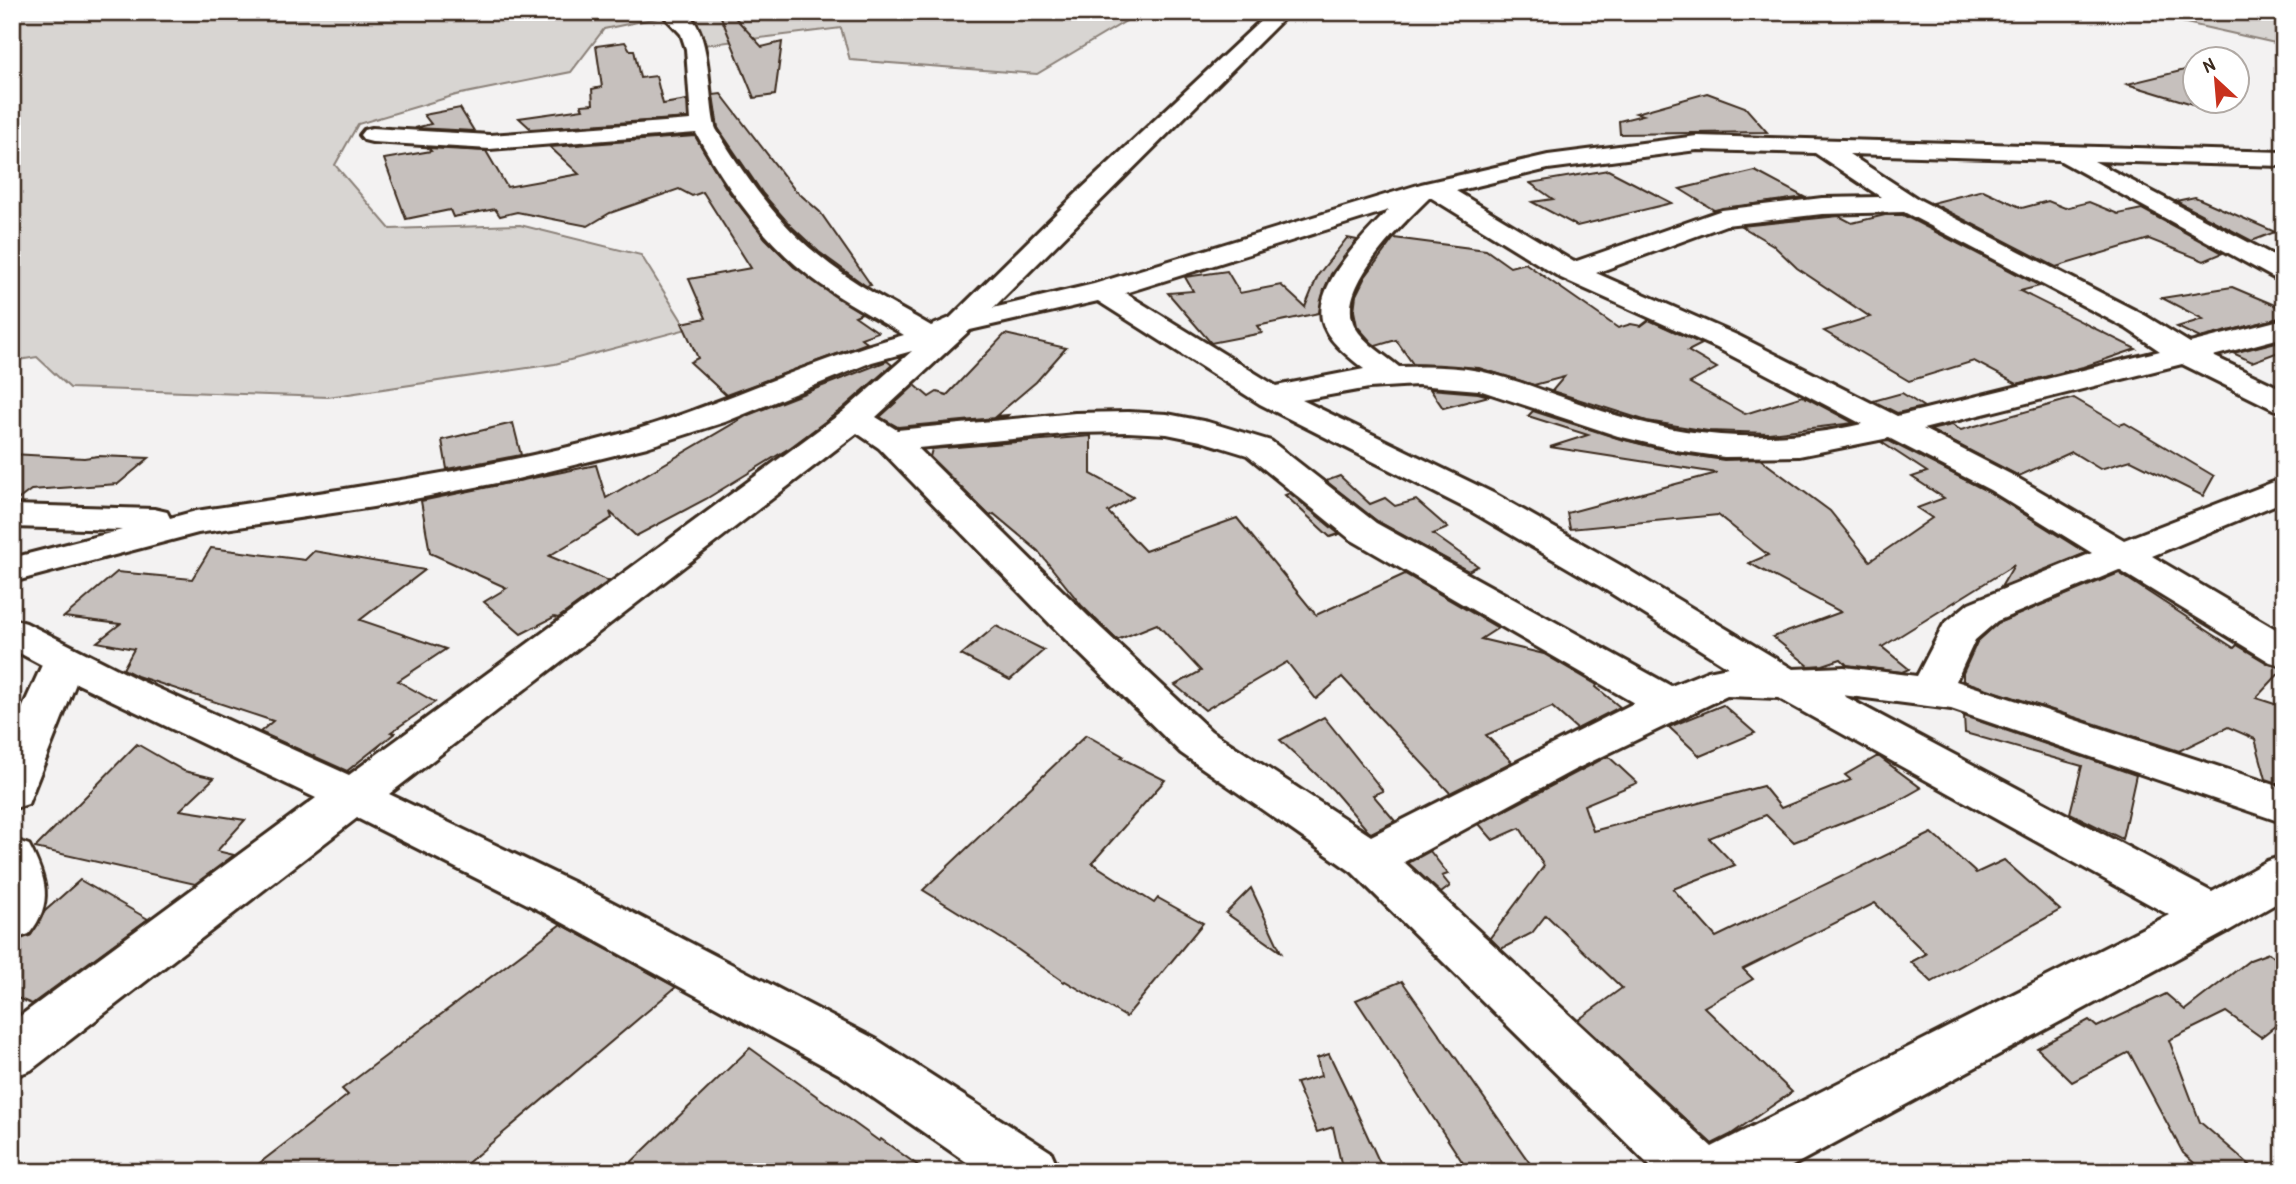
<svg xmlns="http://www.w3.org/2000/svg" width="2296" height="1184" viewBox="0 0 2296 1184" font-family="'Patrick Hand',sans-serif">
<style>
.green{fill:#d8d5d2;stroke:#8a8078;stroke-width:2}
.building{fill:#c6c0bd;stroke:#3b2a1e;stroke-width:2}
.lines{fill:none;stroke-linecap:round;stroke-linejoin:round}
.minor-casing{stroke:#3b2a1e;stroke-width:6}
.minor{fill:#fff;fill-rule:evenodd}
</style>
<rect width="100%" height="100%" fill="#f3f2f2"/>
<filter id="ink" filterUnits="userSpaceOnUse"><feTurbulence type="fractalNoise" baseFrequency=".0143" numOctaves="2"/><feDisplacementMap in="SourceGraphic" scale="14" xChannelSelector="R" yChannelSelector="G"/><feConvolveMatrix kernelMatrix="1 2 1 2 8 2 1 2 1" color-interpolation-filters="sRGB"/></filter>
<g filter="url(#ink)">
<g class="green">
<path d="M12 12H1141L1037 74 850 60 841 28 704 45 681 13 604 29 571 72 456 95 358 124 335 165 390 229 520 225 641 255 687 329 555 364 328 397 70 388 37 357 12 361Z"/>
<path d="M2137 12H2284V45Z"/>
</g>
<g class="building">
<path d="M719 12H730L762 47 782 42 775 95 754 98Z"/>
<path d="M625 42 630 50H634L640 78 656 76 663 104 687 100 688 118 531 129 519 118 583 109 581 105 593 104 592 89 602 87 596 46Z"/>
<path d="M2189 69 2194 71V102H2201L2199 106 2127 84Z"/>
<path d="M1707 93 1745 107 1767 132 1620 134 1619 121 1643 115 1636 113Z"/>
<path d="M721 94 794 189 820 212 871 285 866 286 859 281 819 252 790 225 763 194 718 128 713 95Z"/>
<path d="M460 108 474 131 415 128 431 124 424 115Z"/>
<path d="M695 136 726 188 765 238 794 267 862 313 855 316 878 332 861 338 867 343 726 395 690 362 698 358 682 323 706 318 689 279 751 268 703 192 692 196 679 189 610 213 588 226 517 212 500 216 495 209 453 217 450 210 406 219 384 159 431 151 428 148 486 151 507 187 579 174 550 147Z"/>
<path d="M1608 170 1672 203 1577 226 1532 202 1553 199 1530 183Z"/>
<path d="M1755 171 1804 197 1714 210 1680 189Z"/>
<path d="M1983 190 2022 208 2048 201 2065 208 2089 202 2118 214 2142 209 2223 253 2204 261 2149 239 2056 267 1932 203Z"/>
<path d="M2195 197 2275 232 2252 241 2176 201Z"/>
<path d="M1885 215H1903L2040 286 2020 291 2136 349 2083 367 2017 384 1974 361 1909 381 1824 331 1870 317 1797 268 1773 245 1741 226 1839 216 1852 223Z"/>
<path d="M1347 238 1357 240 1331 274 1324 290 1319 313 1257 326 1262 333 1211 343 1168 293 1193 291 1185 277 1227 271 1240 293 1281 285 1305 307 1318 275Z"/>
<path d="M1394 238 1486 250 1510 267 1525 263 1618 328 1631 324 1641 326 1649 320 1702 344 1688 351 1717 368 1690 383 1745 414 1803 396 1854 423 1769 433 1708 431 1647 421 1552 391 1564 377 1534 385 1479 368 1413 364 1396 340 1376 346 1371 342 1357 326 1354 311 1356 295 1365 277Z"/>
<path d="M2232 287 2284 309V317L2200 338 2177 327 2203 319 2162 298Z"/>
<path d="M1005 334 1066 348 1036 382 996 416 1008 415 1006 417 898 427 880 417 915 385 929 397 937 392 947 395Z"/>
<path d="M2284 340V350L2252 362 2233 353Z"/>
<path d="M887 361 892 365 842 409 791 447 706 499 636 536 610 512 612 518 549 556 609 581 558 618 554 617 521 634 484 602 507 588 430 553 421 501 596 465 606 498 748 415Z"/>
<path d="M1430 389 1478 393 1489 396 1443 408Z"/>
<path d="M1902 393 1924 407 1897 413 1873 401Z"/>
<path d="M2074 398 2120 425 2125 423 2214 476 2203 496 2131 460 2100 469 2072 452 2019 476 1930 430 1952 425 1961 430Z"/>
<path d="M1533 411 1617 438 1676 453 1724 460 1760 459 1830 511 1870 561 1932 518 1917 508 1944 498 1912 477 1927 472 1881 442 1889 441 1989 492 2086 553 2001 587 2014 565 1882 647 1909 669 1902 672 1847 665 1841 659 1823 665 1809 666 1773 637 1841 612 1749 563 1768 555 1718 515 1570 529 1567 513 1717 473 1550 447 1588 435 1528 416Z"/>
<path d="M513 423 521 455 447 469 442 440Z"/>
<path d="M1091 436V474L1133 497 1108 512 1145 551 1237 518 1316 615 1405 574 1498 628 1481 639 1544 654 1597 685 1596 687 1620 707 1577 729 1552 707 1486 735 1512 762 1450 793 1342 677 1316 699 1287 662 1205 710 1175 685 1201 671 1157 624 1117 640 1082 606 1038 551 994 514 990 516 930 457 932 449Z"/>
<path d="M12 454 84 458 98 456 149 458 118 484 31 490 15 502H12Z"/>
<path d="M1340 476 1370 504 1385 498 1395 506 1416 500 1448 528 1433 534 1478 566 1468 571 1377 521 1326 481Z"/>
<path d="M1290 493 1339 534 1330 537 1285 495Z"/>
<path d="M211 548 305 560 314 551 425 570 360 620 446 649 398 681 435 702 391 732 395 733 347 771 260 732 273 721 137 676 123 669 134 649 97 642 120 624 64 617 117 572 192 579Z"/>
<path d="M2119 573 2234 648 2237 645 2269 664 2284 668 2256 698 2284 707V785L2266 779 2255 739 2228 727 2179 751 1963 681V673L1977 642 1998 623Z"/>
<path d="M996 626 1044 650 1010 680 961 655Z"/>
<path d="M1723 705 1755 733 1700 756 1669 727Z"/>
<path d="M1964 716 2136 775 2122 839 2070 813 2082 766 1965 733Z"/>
<path d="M1324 717 1383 791 1373 795 1395 821 1371 833 1368 831 1333 790 1280 740Z"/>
<path d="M1086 735 1123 756 1121 758 1165 780 1092 863 1154 903 1158 898 1203 923 1126 1017 1065 981 1064 982 1010 944 923 890Z"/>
<path d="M137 744 184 771 214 778 180 810 245 820 217 851 234 855 195 884 35 848Z"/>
<path d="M1608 756 1637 783 1584 805 1593 831 1763 786 1781 808 1851 780 1845 775 1878 756 1921 788 1896 802 1794 842 1766 815 1709 838 1735 865 1673 889 1716 937 1932 833 1976 873 2004 860 2060 910 1932 982 1911 962 1926 954 1875 903 1743 969 1753 979 1704 1007 1792 1092 1730 1135 1712 1144 1578 1020 1622 988 1546 915 1532 933 1501 949 1490 938 1544 866 1520 828 1493 840 1479 824Z"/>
<path d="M1430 851 1448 874 1442 876 1450 886 1441 893 1408 863Z"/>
<path d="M80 880 148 919 32 1004 12 996V942L31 935 45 911Z"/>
<path d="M1251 888 1281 952 1226 913Z"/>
<path d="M561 924 676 987 457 1172H248L348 1095 342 1089Z"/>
<path d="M2269 953 2284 965V1019L2261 1037 2226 1012 2169 1040 2200 1122 2258 1172H2204L2183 1153 2129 1052 2072 1082 2037 1048 2089 1020 2097 1027 2166 994 2185 1010 2250 960Z"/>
<path d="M1402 981 1536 1172H1469L1356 1000Z"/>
<path d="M750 1048 879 1141 881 1139 927 1172H621Z"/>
<path d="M1329 1054 1346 1089 1384 1172H1343L1333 1127 1317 1132 1296 1083 1321 1076 1317 1058Z"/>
</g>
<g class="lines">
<g class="minor-casing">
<g id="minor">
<path d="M660 12C666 12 676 10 682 12 713 21 707 102 716 129 743 174 776 221 817 254 851 283 892 303 931 326L950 318 1078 192 1270 12H1290L993 308 1094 284 1421 184 1548 155 1697 136 2284 152V166L2094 161 2284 261V280L2274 278 2059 160 1849 154 1918 199 2146 316 2190 343 2284 319V337L2213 356 2284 390V412L2273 409 2182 364 1923 429 2014 476 2124 540 2284 478V501L2152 556 2284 634V666L2270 662 2119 570 1997 621 1975 640 1956 681 2284 788V823L1951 709 1842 695 2212 892 2267 861 2284 856V899L2230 930 1781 1172H1656L1352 872 1181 753 1060 634 879 448 857 433 389 794 581 886 877 1040 1051 1152 1060 1172H981L839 1074 547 914 357 818 31 1070 12 1077V1022L316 798 76 683 28 804 12 809V731L42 665 12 649V619L26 623 139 680 349 775 844 411 912 351 872 362 725 422 647 447 517 479 373 507 198 533 12 582V558L122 530 12 527V505L154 509 167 512 170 518 196 511C339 490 484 471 624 433 719 406 808 361 904 335 867 313 828 293 796 265 756 230 722 180 696 133L490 149 372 142 364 140 360 135 364 130 372 128 490 135 691 120 686 49 681 34ZM1697 150 1815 153 1881 197 1822 198 1722 210 1574 262 1456 191 1548 169ZM1430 197 1561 278 1717 348 1862 424C1779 443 1698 440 1615 415 1570 402 1525 381 1479 371 1453 366 1425 366 1399 367 1385 355 1364 343 1355 327 1333 288 1405 222 1430 197ZM1389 210C1365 234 1315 283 1322 320 1326 340 1349 357 1364 369L1276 386 1125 293ZM1904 212 2126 328 2160 351 1897 416 1739 336 1596 273 1726 225 1822 214ZM1098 301 1260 404 1469 510 1601 587 1728 667 1708 671 1671 686 1376 523 1271 441 1208 422 1167 414 1128 412 1075 413 897 430 876 417 970 330ZM1417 385 1479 390 1618 436 1676 450 1724 457 1799 456 1889 438 1990 490 2092 553 1969 603 1944 624 1917 676 1844 667 1793 669 1627 569 1495 494 1302 400 1369 388ZM1128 432 1167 434 1201 441 1247 455 1350 539 1634 703 1371 836 1211 731 1088 616 918 448 1075 433ZM1727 696 1778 698 2169 915 1712 1147 1404 862 1574 770Z"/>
<path d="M12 839 29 845C46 878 54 903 29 934L12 940Z"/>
</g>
</g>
<use href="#minor" class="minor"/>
</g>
</g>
<rect width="2296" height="1184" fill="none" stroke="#fff" stroke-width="42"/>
<rect x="21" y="21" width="2254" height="1142" fill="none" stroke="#3b2a1e" stroke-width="2.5" filter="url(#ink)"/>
<g transform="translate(2216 80) rotate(334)"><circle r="33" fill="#ffffff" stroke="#b1aaa5" stroke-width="2"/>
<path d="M0-5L12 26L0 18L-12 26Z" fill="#c8321e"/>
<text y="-10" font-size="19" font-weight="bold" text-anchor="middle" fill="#3b2a1e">N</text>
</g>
</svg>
